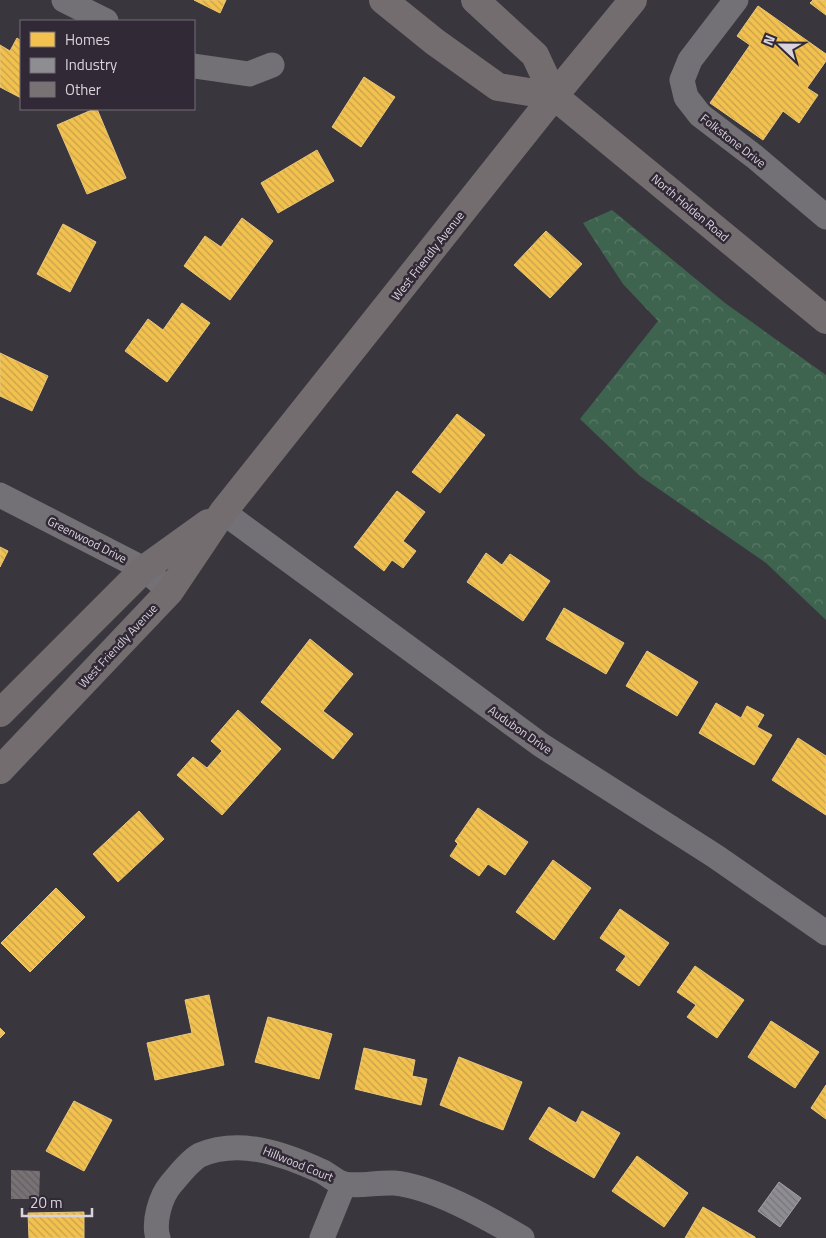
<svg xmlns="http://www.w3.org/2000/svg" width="826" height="1238" viewBox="0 0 826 1238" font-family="'Titillium Web',sans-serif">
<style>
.forest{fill:url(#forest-crowns)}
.homes{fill:url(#homes-back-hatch);stroke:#eac779}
.industry{fill:url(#industry-back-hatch);stroke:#a4a2a8}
.building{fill:url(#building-back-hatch)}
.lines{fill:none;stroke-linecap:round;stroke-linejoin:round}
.minor{stroke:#747176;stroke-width:25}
.major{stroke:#746d70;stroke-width:28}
.labels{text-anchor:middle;stroke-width:5;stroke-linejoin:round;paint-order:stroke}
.street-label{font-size:12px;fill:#d9d4dc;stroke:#312936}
</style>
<defs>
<pattern id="forest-crowns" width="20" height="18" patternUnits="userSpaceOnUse" patternTransform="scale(1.25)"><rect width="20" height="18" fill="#3e644f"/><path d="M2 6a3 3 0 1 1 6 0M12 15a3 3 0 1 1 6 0" fill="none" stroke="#597968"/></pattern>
<pattern id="homes-back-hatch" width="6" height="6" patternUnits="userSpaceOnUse" patternTransform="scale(1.25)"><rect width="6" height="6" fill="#f2c14e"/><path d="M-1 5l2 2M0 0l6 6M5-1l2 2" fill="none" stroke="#c6a14b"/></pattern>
<pattern id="industry-back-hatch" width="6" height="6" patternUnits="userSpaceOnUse" patternTransform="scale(1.25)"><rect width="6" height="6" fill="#8d8d92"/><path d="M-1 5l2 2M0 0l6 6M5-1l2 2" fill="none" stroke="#76767a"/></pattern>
<pattern id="building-back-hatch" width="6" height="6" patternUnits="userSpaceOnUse" patternTransform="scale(1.25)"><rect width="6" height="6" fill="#787275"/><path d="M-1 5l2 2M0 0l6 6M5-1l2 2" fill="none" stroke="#625e61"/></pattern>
</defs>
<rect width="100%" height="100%" fill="#3a363d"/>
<path class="forest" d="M612 210 725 303 826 375V620L766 563 640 476 580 419 658 321 623 284 583 223Z"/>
<g class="homes">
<path d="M194 0H226L220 13Z"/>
<path d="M813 0H826V15L810 3Z"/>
<path d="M758 6 826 54V61L807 88 818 95 799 123 783 111 763 140 710 103 750 45 737 36Z"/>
<path d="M17 38 21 41V98L0 87V45L10 51Z"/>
<path d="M364 77 395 97 361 147 332 127Z"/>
<path d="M94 109H97L126 178 87 194 57 125Z"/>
<path d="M317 150 334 181 278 213 261 183Z"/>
<path d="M242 218 273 241 230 300 184 266 205 236 221 247Z"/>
<path d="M63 224 96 242 70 292 37 274Z"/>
<path d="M546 231 582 264 550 298 514 265Z"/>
<path d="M182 303 210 323 167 382 125 351 148 319 163 330Z"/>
<path d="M0 353 48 376 32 411 0 396Z"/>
<path d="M457 414 485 435 440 493 412 472Z"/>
<path d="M397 491 425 512 403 541 416 551 403 568 392 560 384 571 354 547Z"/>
<path d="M0 547 8 551 0 567Z"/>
<path d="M486 553 502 565 510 554 550 581 523 621 467 582Z"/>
<path d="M564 608 624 643 606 674 546 639Z"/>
<path d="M310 639 353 674 323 711 353 734 333 759 261 702Z"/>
<path d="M647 651 698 682 677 716 626 686Z"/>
<path d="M716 703 741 718 747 706 764 715 757 727 772 735 754 765 699 733Z"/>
<path d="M238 710 281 749 222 815 177 775 193 757 207 768 222 751 211 741Z"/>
<path d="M798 738 826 756V815L772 780Z"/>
<path d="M478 808 528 842 505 875 488 864 479 876 450 856 458 844 455 841Z"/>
<path d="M139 811 164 839 118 882 93 854Z"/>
<path d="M553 860 591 888 554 940 516 912Z"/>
<path d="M56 888 85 917 30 972 1 943Z"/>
<path d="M620 909 669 943 639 986 616 970 626 956 600 938Z"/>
<path d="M695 966 744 1000 717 1038 687 1017 696 1005 677 992Z"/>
<path d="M209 995 224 1065 155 1080 147 1043 192 1033 185 1000Z"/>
<path d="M268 1017 332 1034 319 1079 255 1062Z"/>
<path d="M771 1021 819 1052 795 1088 748 1057Z"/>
<path d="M0 1028 5 1033 0 1038Z"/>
<path d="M364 1048 415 1060 412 1076 427 1079 421 1105 355 1089Z"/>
<path d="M459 1057 522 1082 503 1130 440 1105Z"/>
<path d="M826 1085V1119L811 1108Z"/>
<path d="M74 1101 112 1120 84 1171 46 1151Z"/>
<path d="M549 1107 576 1123 582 1111 620 1133 594 1178 529 1139Z"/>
<path d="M637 1156 688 1193 664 1227 612 1191Z"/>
<path d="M703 1207 755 1237V1238H685Z"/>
<path d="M84 1212V1238H29L28 1213Z"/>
</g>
<path class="industry" d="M779 1182 801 1198 780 1227 758 1211Z"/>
<path class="building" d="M11 1170 40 1171 39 1199H11Z"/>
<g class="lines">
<g class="minor">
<path d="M64 0 106 21"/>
<path d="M736 0 690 60 682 80 686 97 700 115 755 157 826 217"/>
<path d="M194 66 249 74 272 65"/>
<path d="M0 495 144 569 170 591"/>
<path d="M223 512 541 745 715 856 826 933"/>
<path d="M158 1238C153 1223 160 1197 171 1184 179 1175 189 1161 200 1155 240 1138 284 1154 321 1171 328 1174 336 1182 344 1184 359 1187 378 1182 394 1183 432 1186 488 1218 522 1238"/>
<path d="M322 1238 344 1184"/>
</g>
<g class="major">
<path d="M383 0 435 42 498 87 554 96"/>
<path d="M475 0 535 55 554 96 826 320"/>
<path d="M0 713 144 569 208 523"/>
<path d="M0 770 170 591 223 512 554 96 633 0"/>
</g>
</g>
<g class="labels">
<g class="street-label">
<text transform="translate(733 141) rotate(38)" y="4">Folkstone Drive</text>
<text transform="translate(690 208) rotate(40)" y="4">North Holden Road</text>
<text transform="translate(428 256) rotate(-52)" y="4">West Friendly Avenue</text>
<text transform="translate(87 540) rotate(27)" y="4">Greenwood Drive</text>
<text transform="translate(118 646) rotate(-47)" y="4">West Friendly Avenue</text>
<text transform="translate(520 730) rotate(35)" y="4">Audubon Drive</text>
<text transform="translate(298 1164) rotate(22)" y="4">Hillwood Court</text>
</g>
</g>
<rect x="20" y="20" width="175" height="90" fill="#312936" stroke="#746d78"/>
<rect x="30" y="32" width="25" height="15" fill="#f2c14e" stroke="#746d78"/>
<text x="65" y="45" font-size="15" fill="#d9d4dc">Homes</text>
<rect x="30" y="58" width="25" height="15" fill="#8d8d92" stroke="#746d78"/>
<text x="65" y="70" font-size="15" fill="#d9d4dc">Industry</text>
<rect x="30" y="82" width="25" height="15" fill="#787275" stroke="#746d78"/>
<text x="65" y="95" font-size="15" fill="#d9d4dc">Other</text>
<g transform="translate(781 45) rotate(292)" stroke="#312936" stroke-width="4" paint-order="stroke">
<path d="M0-4L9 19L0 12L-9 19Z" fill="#d9d4dc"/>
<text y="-8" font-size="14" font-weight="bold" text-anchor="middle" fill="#d9d4dc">N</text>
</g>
<path d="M22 1208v8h70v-8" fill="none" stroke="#d9d4dc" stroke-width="2.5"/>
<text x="30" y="1208" font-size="15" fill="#d9d4dc" stroke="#312936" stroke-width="4" paint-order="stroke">20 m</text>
</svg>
